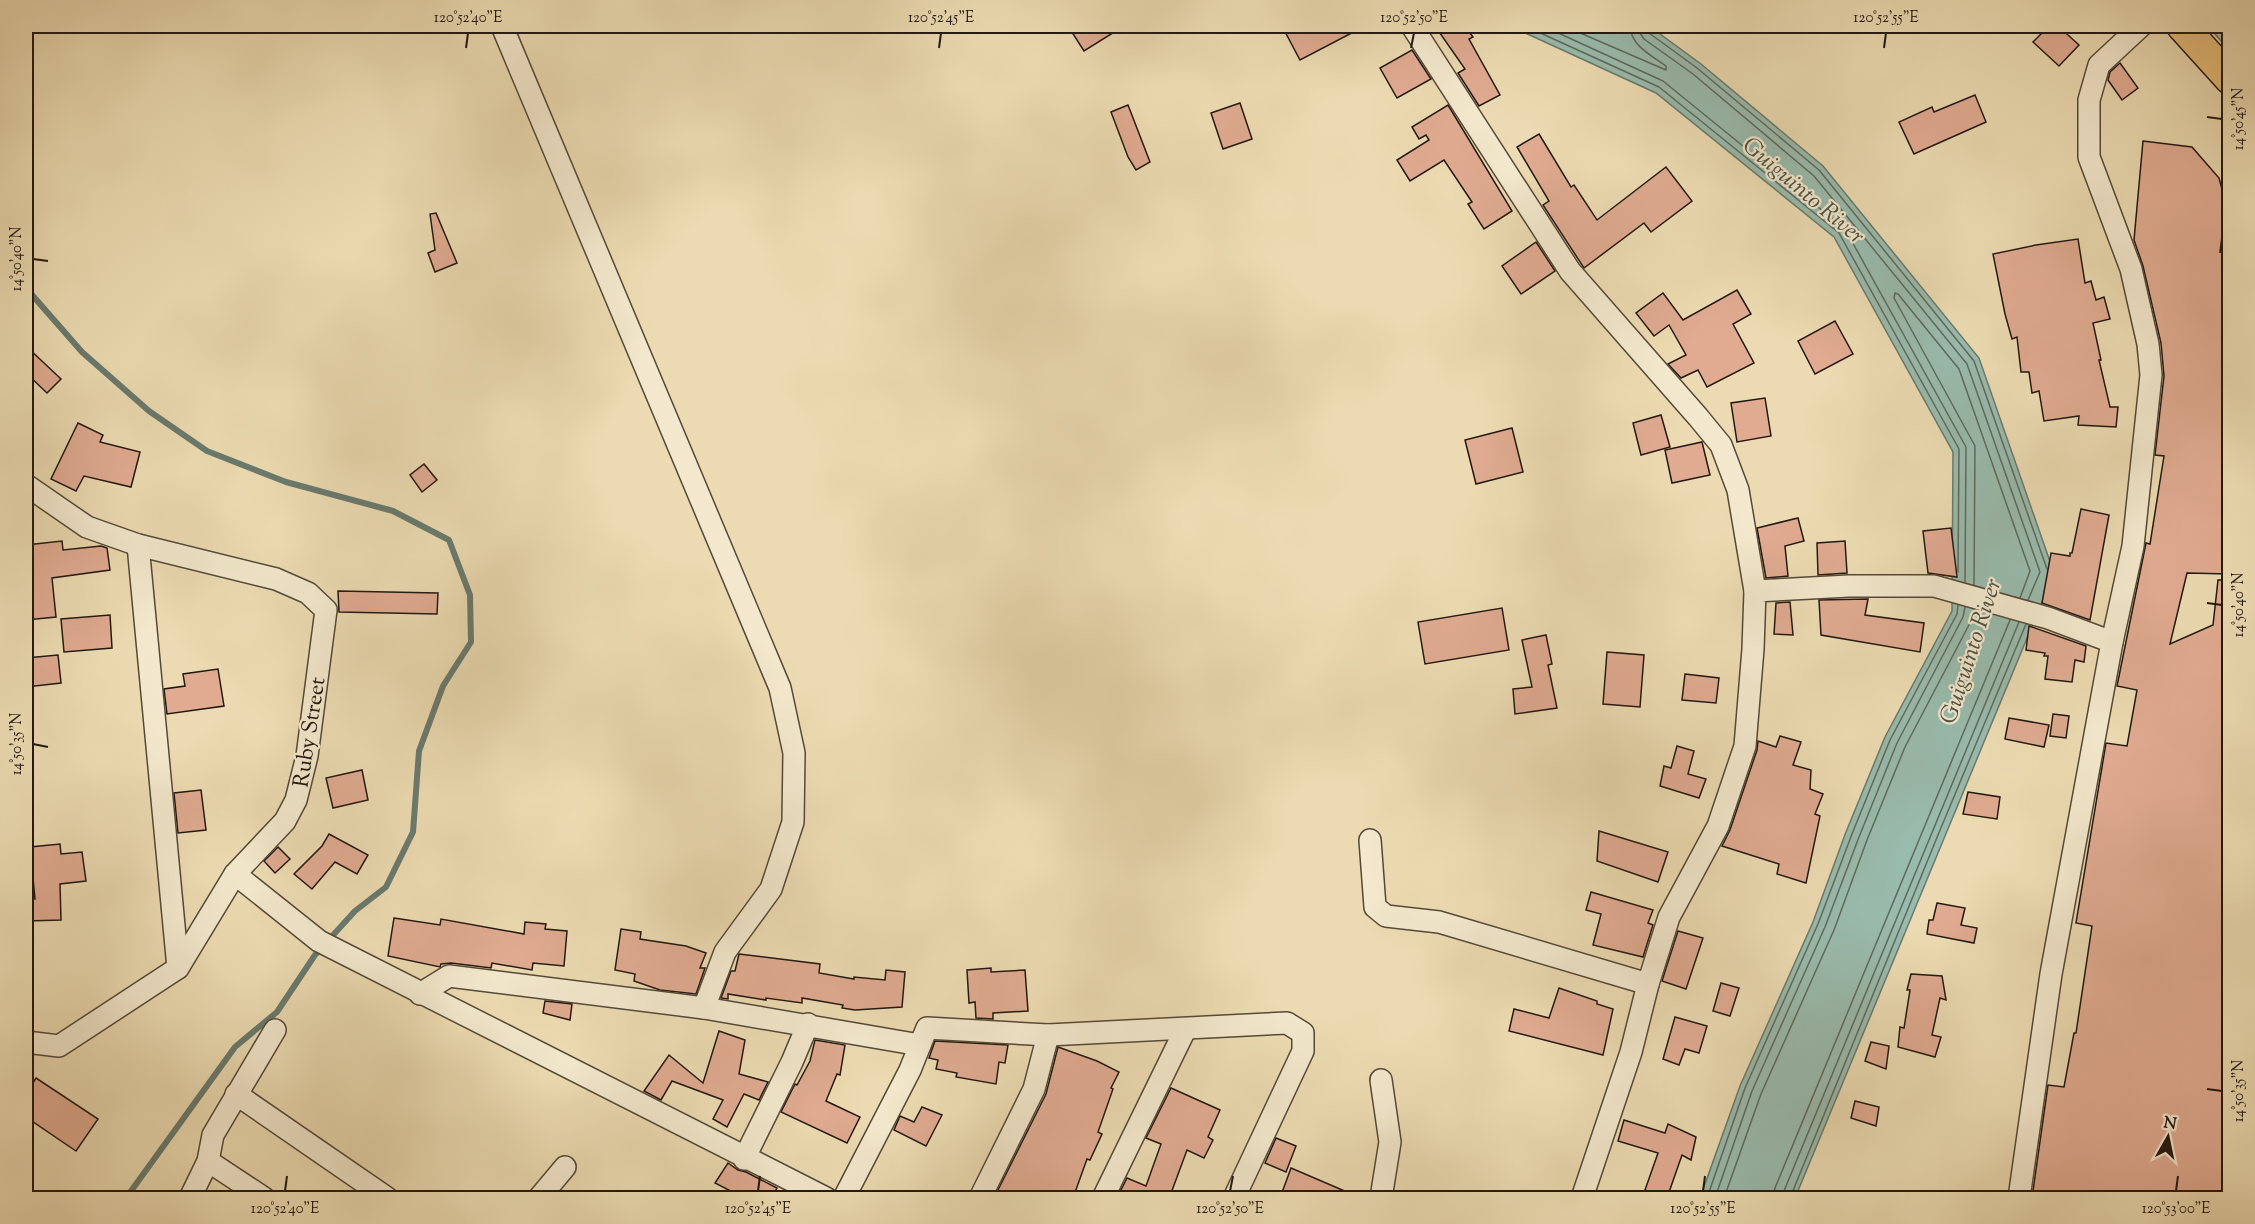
<svg xmlns="http://www.w3.org/2000/svg" width="2255" height="1224" viewBox="0 0 2255 1224" font-family="'Sorts Mill Goudy',serif">
<style>
.green{fill:#b1c191;stroke:#6a6c50;stroke-width:1.5}
.water{fill:#99bbad;stroke:#697a6e;stroke-width:1.5}
.lines{fill:none;stroke-linecap:round;stroke-linejoin:round}
.shore{stroke:#5e6a5e;stroke-width:1.5}
.stream{stroke:#697a6e;stroke-width:6}
.building{fill:#e0ab91;stroke:#221810;stroke-width:1.5}
.minor-casing{stroke:#544938;stroke-width:24}
.highway-casing{stroke:#221810;stroke-width:33}
.minor{stroke:#f3e8cd;stroke-width:21}
.highway{stroke:#e6be79;stroke-width:30}
.ticks{fill:none;stroke:#221810;stroke-width:2}
.labels{text-anchor:middle;stroke-width:4.5;stroke-linejoin:round;paint-order:stroke}
.street-label{font-size:22px;fill:#221810;stroke:#f3e8cd}
.water-label{font-size:24px;font-style:italic;fill:#4c5147;stroke:#f3e8cd}
.neatline{fill:none;stroke:#221810;stroke-width:2}
.ticks-label{font-size:15px;text-anchor:middle;fill:#221810}
</style>
<rect width="100%" height="100%" fill="#ecdbb2"/>
<filter id="stains"><feTurbulence type="fractalNoise" baseFrequency=".00333" numOctaves="4"/><feColorMatrix values="0 0 0 0 .2 0 0 0 0 .09 0 0 0 0 .02 0 0 0 .5 -.17"/></filter>
<radialGradient id="worn" r=".72"><stop offset=".6" stop-color="#630" stop-opacity="0"/><stop offset="1" stop-color="#630" stop-opacity=".3"/></radialGradient>
<path class="green" d="M2208 26H2229V50Z"/>
<path class="water" d="M1510 26H1649L1701 64 1823 166 1979 358 2054 573 1795 1198H1700L1740 1086 1813 922 1846 832 1885 737 1952 611 1953 452 1834 237 1656 93Z"/>
<g class="lines">
<g class="shore">
<path d="M1525 26 1659 87 1839 233 1959 449 1958 572"/>
<path d="M1543 26 1663 81 1845 229 1966 447 1965 582"/>
<path d="M1564 26 1666 70V66C1651 55 1631 46 1630 26"/>
<path d="M1639 26 1640 33 1644 39 1693 74 1814 176 1967 364 2040 572 2028 600"/>
<path d="M1646 26 1649 33 1697 68 1819 170 1974 361 2047 569"/>
<path d="M1974 585 1975 446 1894 298 1895 293 1898 294 1959 369 2030 571 2020 598"/>
<path d="M1707 1198 1745 1088 1818 924 1852 834 1890 740 1957 614 1958 605"/>
<path d="M1715 1198 1752 1091 1825 927 1859 837 1897 743 1963 617 1965 607"/>
<path d="M1724 1198 1761 1094 1834 930 1867 840 1905 747 1971 621 1974 610"/>
<path d="M1773 1198 1775 1188 2010 620"/>
<path d="M1782 1198 1784 1191 2019 622"/>
<path d="M1790 1198 1938 835 2026 624"/>
</g>
<path class="stream" d="M26 288 82 352 149 411 207 451 286 482 393 511 449 540 470 595 471 642 443 686 419 751 413 832 386 887 355 911 315 955 277 1012 235 1047 126 1198"/>
</g>
<g class="building">
<path d="M1068 26H1124L1084 51Z"/>
<path d="M1282 26H1365L1300 60Z"/>
<path d="M1435 26H1465L1473 37 1469 39 1500 95 1479 106 1458 73 1465 69Z"/>
<path d="M2049 26H2058L2079 45 2059 66 2033 42Z"/>
<path d="M1412 50 1431 79 1397 98 1380 68Z"/>
<path d="M2120 63 2138 88 2122 100 2108 80 2110 72Z"/>
<path d="M1975 95 1986 122 1914 154 1899 122 1932 107 1934 112Z"/>
<path d="M1240 103 1252 139 1223 149 1211 113Z"/>
<path d="M1128 105 1150 162 1136 170 1128 157 1111 112Z"/>
<path d="M1448 105 1512 211 1484 229 1468 204 1472 202 1444 160 1410 181 1397 160 1429 140 1426 135 1419 139 1412 127Z"/>
<path d="M1539 134 1571 187 1574 185 1597 220 1666 167 1692 201 1651 232 1644 223 1584 268 1543 205 1549 201 1517 147Z"/>
<path d="M2143 141 2192 147 2219 178 2226 204 2220 252 2229 253V574L2187 573 2170 644 2213 625 2218 580H2229V1198H2032L2048 1085 2064 1087 2074 1033H2076L2092 926 2076 923 2106 743 2127 746 2137 690 2117 686 2146 543 2150 544 2164 456 2155 455 2164 376 2161 343 2143 266 2134 240Z"/>
<path d="M436 213 457 263 435 272 428 253 435 250 430 214Z"/>
<path d="M2078 239 2085 283 2091 281 2096 300 2104 297 2110 319 2093 323 2101 360H2099L2110 407H2118L2116 427 2078 425 2079 416 2044 421 2039 391 2032 393 2029 372H2021L2017 337 2012 339 2005 314 1993 254 2036 245Z"/>
<path d="M1536 242 1555 271 1521 294 1502 266Z"/>
<path d="M1737 290 1751 314 1733 324 1754 363 1707 387 1698 370 1681 378 1668 364 1686 355 1669 325 1654 336 1636 313 1663 293 1683 320Z"/>
<path d="M1835 321 1853 354 1815 374 1798 341Z"/>
<path d="M26 346 61 379 47 393 26 373Z"/>
<path d="M1765 398 1771 436 1737 442 1731 403Z"/>
<path d="M1661 415 1670 447 1641 455 1633 423Z"/>
<path d="M78 423 103 435 100 442 140 452 131 487 84 476 76 491 51 479Z"/>
<path d="M1512 428 1523 472 1476 484 1465 440Z"/>
<path d="M1702 442 1710 475 1672 483 1665 450Z"/>
<path d="M424 464 437 480 422 492 410 475Z"/>
<path d="M2081 509 2109 515 2090 620 2042 603 2051 553 2070 556V553H2072Z"/>
<path d="M1798 518 1804 541 1785 546 1788 576 1766 578 1757 528Z"/>
<path d="M1951 528 1957 577 1928 573 1923 531Z"/>
<path d="M62 541 63 550 101 546 107 548 110 570 52 578 56 617 26 620V545Z"/>
<path d="M1845 541 1847 573 1818 575 1817 543Z"/>
<path d="M338 591 438 593 437 614 339 612Z"/>
<path d="M1868 599 1865 615 1924 623 1920 652 1821 635 1819 600Z"/>
<path d="M1790 602 1793 635 1774 634 1776 603Z"/>
<path d="M1502 608 1509 650 1425 664 1418 622Z"/>
<path d="M110 615 112 648 64 652 61 619Z"/>
<path d="M2029 626 2086 646 2084 662 2075 660 2072 682 2045 679 2048 656H2044L2045 653 2026 650Z"/>
<path d="M1546 635 1552 664 1548 665 1557 708 1515 714 1513 689 1532 687 1522 640Z"/>
<path d="M1607 652 1644 655 1640 707 1603 704Z"/>
<path d="M58 655 61 683 26 687V658Z"/>
<path d="M218 669 224 706 167 714 164 689 185 686 183 674Z"/>
<path d="M1685 674 1719 678 1716 703 1682 700Z"/>
<path d="M2053 714 2069 716 2066 738 2050 736Z"/>
<path d="M2009 718 2049 725 2044 747 2005 739Z"/>
<path d="M1780 736 1801 742 1793 765 1811 770 1810 789 1823 794 1815 814 1820 816 1806 883 1777 874 1779 864 1722 846 1730 830 1757 750 1758 741 1776 747Z"/>
<path d="M1677 746 1694 751 1688 774 1706 779 1699 798 1660 786 1664 766 1671 768Z"/>
<path d="M362 770 368 800 333 808 326 778Z"/>
<path d="M201 790 206 830 178 833 174 793Z"/>
<path d="M1968 792 2000 797 1997 819 1963 814Z"/>
<path d="M1599 831 1668 852 1658 882 1597 861Z"/>
<path d="M329 834 368 855 357 874 335 862 312 889 294 874 322 846Z"/>
<path d="M60 844 61 854 82 852 86 881 60 884 61 920 26 921V899H35L30 847Z"/>
<path d="M278 847 290 859 275 873 264 861Z"/>
<path d="M1591 892 1653 910 1648 923 1653 925 1643 957 1593 945 1601 914 1586 910Z"/>
<path d="M1937 903 1965 908 1961 925 1977 928 1974 943 1927 934 1929 920H1933Z"/>
<path d="M394 918 440 925 441 919 524 934 525 922 546 924 545 929 567 931 564 966 533 963 532 970 492 963 491 968 451 963 441 964 440 967 388 956Z"/>
<path d="M621 929 641 932 640 939 686 946 706 953 700 968H705L696 994 660 990 634 981 635 974 615 970Z"/>
<path d="M1678 931 1703 938 1686 989 1662 981Z"/>
<path d="M739 954 820 964 819 973 854 979V977L885 980 886 970 905 972 902 1007 855 1010 842 1008 843 1005 802 998V1003L766 998V1000L728 994V999L721 998 731 971H735Z"/>
<path d="M991 968V972L1025 970 1028 1011 993 1013V1019L976 1018 975 1002 969 1003 967 970Z"/>
<path d="M1911 974 1942 976 1946 1000 1940 998 1932 1035 1941 1037 1935 1057 1898 1047 1900 1027 1904 1028 1910 990H1907Z"/>
<path d="M1721 983 1739 988 1730 1016 1713 1011Z"/>
<path d="M1559 988 1597 1001V1004L1613 1009 1603 1055 1509 1031 1514 1009 1549 1018Z"/>
<path d="M545 1001 572 1004 570 1020 543 1013Z"/>
<path d="M1675 1017 1707 1026 1699 1053 1685 1049 1679 1065 1663 1059Z"/>
<path d="M719 1031 745 1040 739 1074 768 1082 759 1100 744 1094 727 1127 713 1119 723 1100 672 1081 661 1100 644 1091 669 1055 703 1083Z"/>
<path d="M815 1040 845 1045 840 1075 837 1074 826 1101 860 1117 847 1143 781 1112 795 1084 797 1085 810 1061Z"/>
<path d="M935 1041 1008 1045 1005 1063 999 1062 996 1084 956 1077 957 1073 936 1069 938 1060 929 1058Z"/>
<path d="M1871 1042 1889 1046 1886 1069 1865 1061Z"/>
<path d="M1058 1047 1097 1061 1119 1072 1111 1088 1113 1089 1098 1132 1102 1134 1090 1160 1087 1159 1073 1198H994L1046 1094Z"/>
<path d="M36 1078 98 1119 76 1151 26 1117V1094Z"/>
<path d="M1171 1088 1220 1110 1208 1137 1213 1140 1204 1158 1187 1150 1170 1196 1174 1198H1117L1127 1178 1146 1186 1161 1144 1146 1138Z"/>
<path d="M1855 1101 1879 1107 1876 1126 1851 1118Z"/>
<path d="M922 1107 942 1115 926 1146 894 1130 900 1116 914 1122Z"/>
<path d="M1624 1120 1665 1133 1668 1124 1696 1137 1691 1160 1682 1155 1667 1198 1645 1190 1658 1153 1618 1141Z"/>
<path d="M1276 1138 1296 1146 1286 1172 1265 1163Z"/>
<path d="M728 1163 738 1170 746 1172 777 1188 772 1198H744L715 1183Z"/>
<path d="M1291 1168 1361 1198H1280Z"/>
</g>
<g class="lines">
<g class="minor-casing">
<g id="minor">
<path d="M502 26 780 688 794 753 793 822 771 889 725 952 704 1008"/>
<path d="M1412 26 1570 271 1698 417 1721 445 1738 490 1755 591"/>
<path d="M26 485 87 527 138 545 276 579 308 593 326 610 307 756 296 800 285 821 235 874 178 968 59 1046 26 1042"/>
<path d="M138 545 178 968"/>
<path d="M1370 840 1375 907 1386 916 1439 922 1648 984"/>
<path d="M235 874 319 941 826 1198"/>
<path d="M420 994 449 976 704 1008 920 1045 927 1028 1048 1035 1287 1023 1303 1033V1051L1234 1198"/>
<path d="M236 1094 387 1198"/>
<path d="M744 1159 792 1062 808 1024"/>
<path d="M208 1161 264 1198"/>
<path d="M190 1198 208 1161 213 1135 275 1030"/>
<path d="M539 1198 565 1167"/>
<path d="M844 1198 910 1070 920 1045"/>
<path d="M980 1198 1034 1089 1048 1035"/>
<path d="M1103 1198 1185 1030"/>
<path d="M1381 1198 1390 1142 1381 1080"/>
<path d="M1582 1198 1631 1052 1648 984 1669 917 1718 826 1745 746 1753 649 1755 591 1849 586H1934L2048 618 2112 642"/>
<path d="M2019 1198 2051 974 2112 642 2133 546 2151 375 2148 344 2131 269 2089 157V100L2099 65 2141 26"/>
</g>
</g>
<g class="highway-casing">
<path id="highway" d="M2182 26 2230 79"/>
</g>
<use href="#minor" class="minor"/>
<use href="#highway" class="highway"/>
</g>
<path class="ticks" d="M466 48 468 33M939 48 941 33M1411 48 1414 33M1884 48 1886 33M2207 117 2222 119M33 259 48 261M2207 603 2222 605M33 744 48 747M2207 1089 2222 1091M285 1191 287 1176M758 1191 760 1176M1230 1191 1233 1176M1703 1191 1705 1176M2176 1191 2178 1176"/>
<g class="labels">
<g class="street-label">
<text transform="translate(308 732) rotate(-81)" y="8">Ruby Street</text>
</g>
<g class="water-label">
<text transform="translate(1804 190) rotate(40)" y="8">Guiguinto River</text>
<text transform="translate(1970 651) rotate(-72)" y="8">Guiguinto River</text>
</g>
</g>
<rect width="2255" height="1224" fill="none" stroke="#ecdbb2" stroke-width="66"/>
<g transform="translate(2168 1137) rotate(9)" stroke="#f3e8cd" stroke-width="4.5" paint-order="stroke">
<path d="M0-4.5L10 22L0 15L-10 22Z" fill="#221810"/>
<text y="-9" font-size="16" font-weight="bold" text-anchor="middle" fill="#221810">N</text>
</g>
<rect x="33" y="33" width="2189" height="1158" class="neatline"/>
<g class="ticks-label">
<text x="468" y="22">120°52'40"E</text>
<text x="941" y="22">120°52'45"E</text>
<text x="1414" y="22">120°52'50"E</text>
<text x="1886" y="22">120°52'55"E</text>
<text transform="translate(2238 119) rotate(-90)" y="5">14°50'45"N</text>
<text transform="translate(16 259) rotate(-90)" y="5">14°50'40"N</text>
<text transform="translate(2238 605) rotate(-90)" y="5">14°50'40"N</text>
<text transform="translate(16 744) rotate(-90)" y="5">14°50'35"N</text>
<text transform="translate(2238 1091) rotate(-90)" y="5">14°50'35"N</text>
<text x="285" y="1213">120°52'40"E</text>
<text x="758" y="1213">120°52'45"E</text>
<text x="1230" y="1213">120°52'50"E</text>
<text x="1703" y="1213">120°52'55"E</text>
<text x="2176" y="1213">120°53'00"E</text>
</g>
<rect width="100%" height="100%" filter="url(#stains)"/>
<rect width="100%" height="100%" fill="url(#worn)"/>
</svg>
